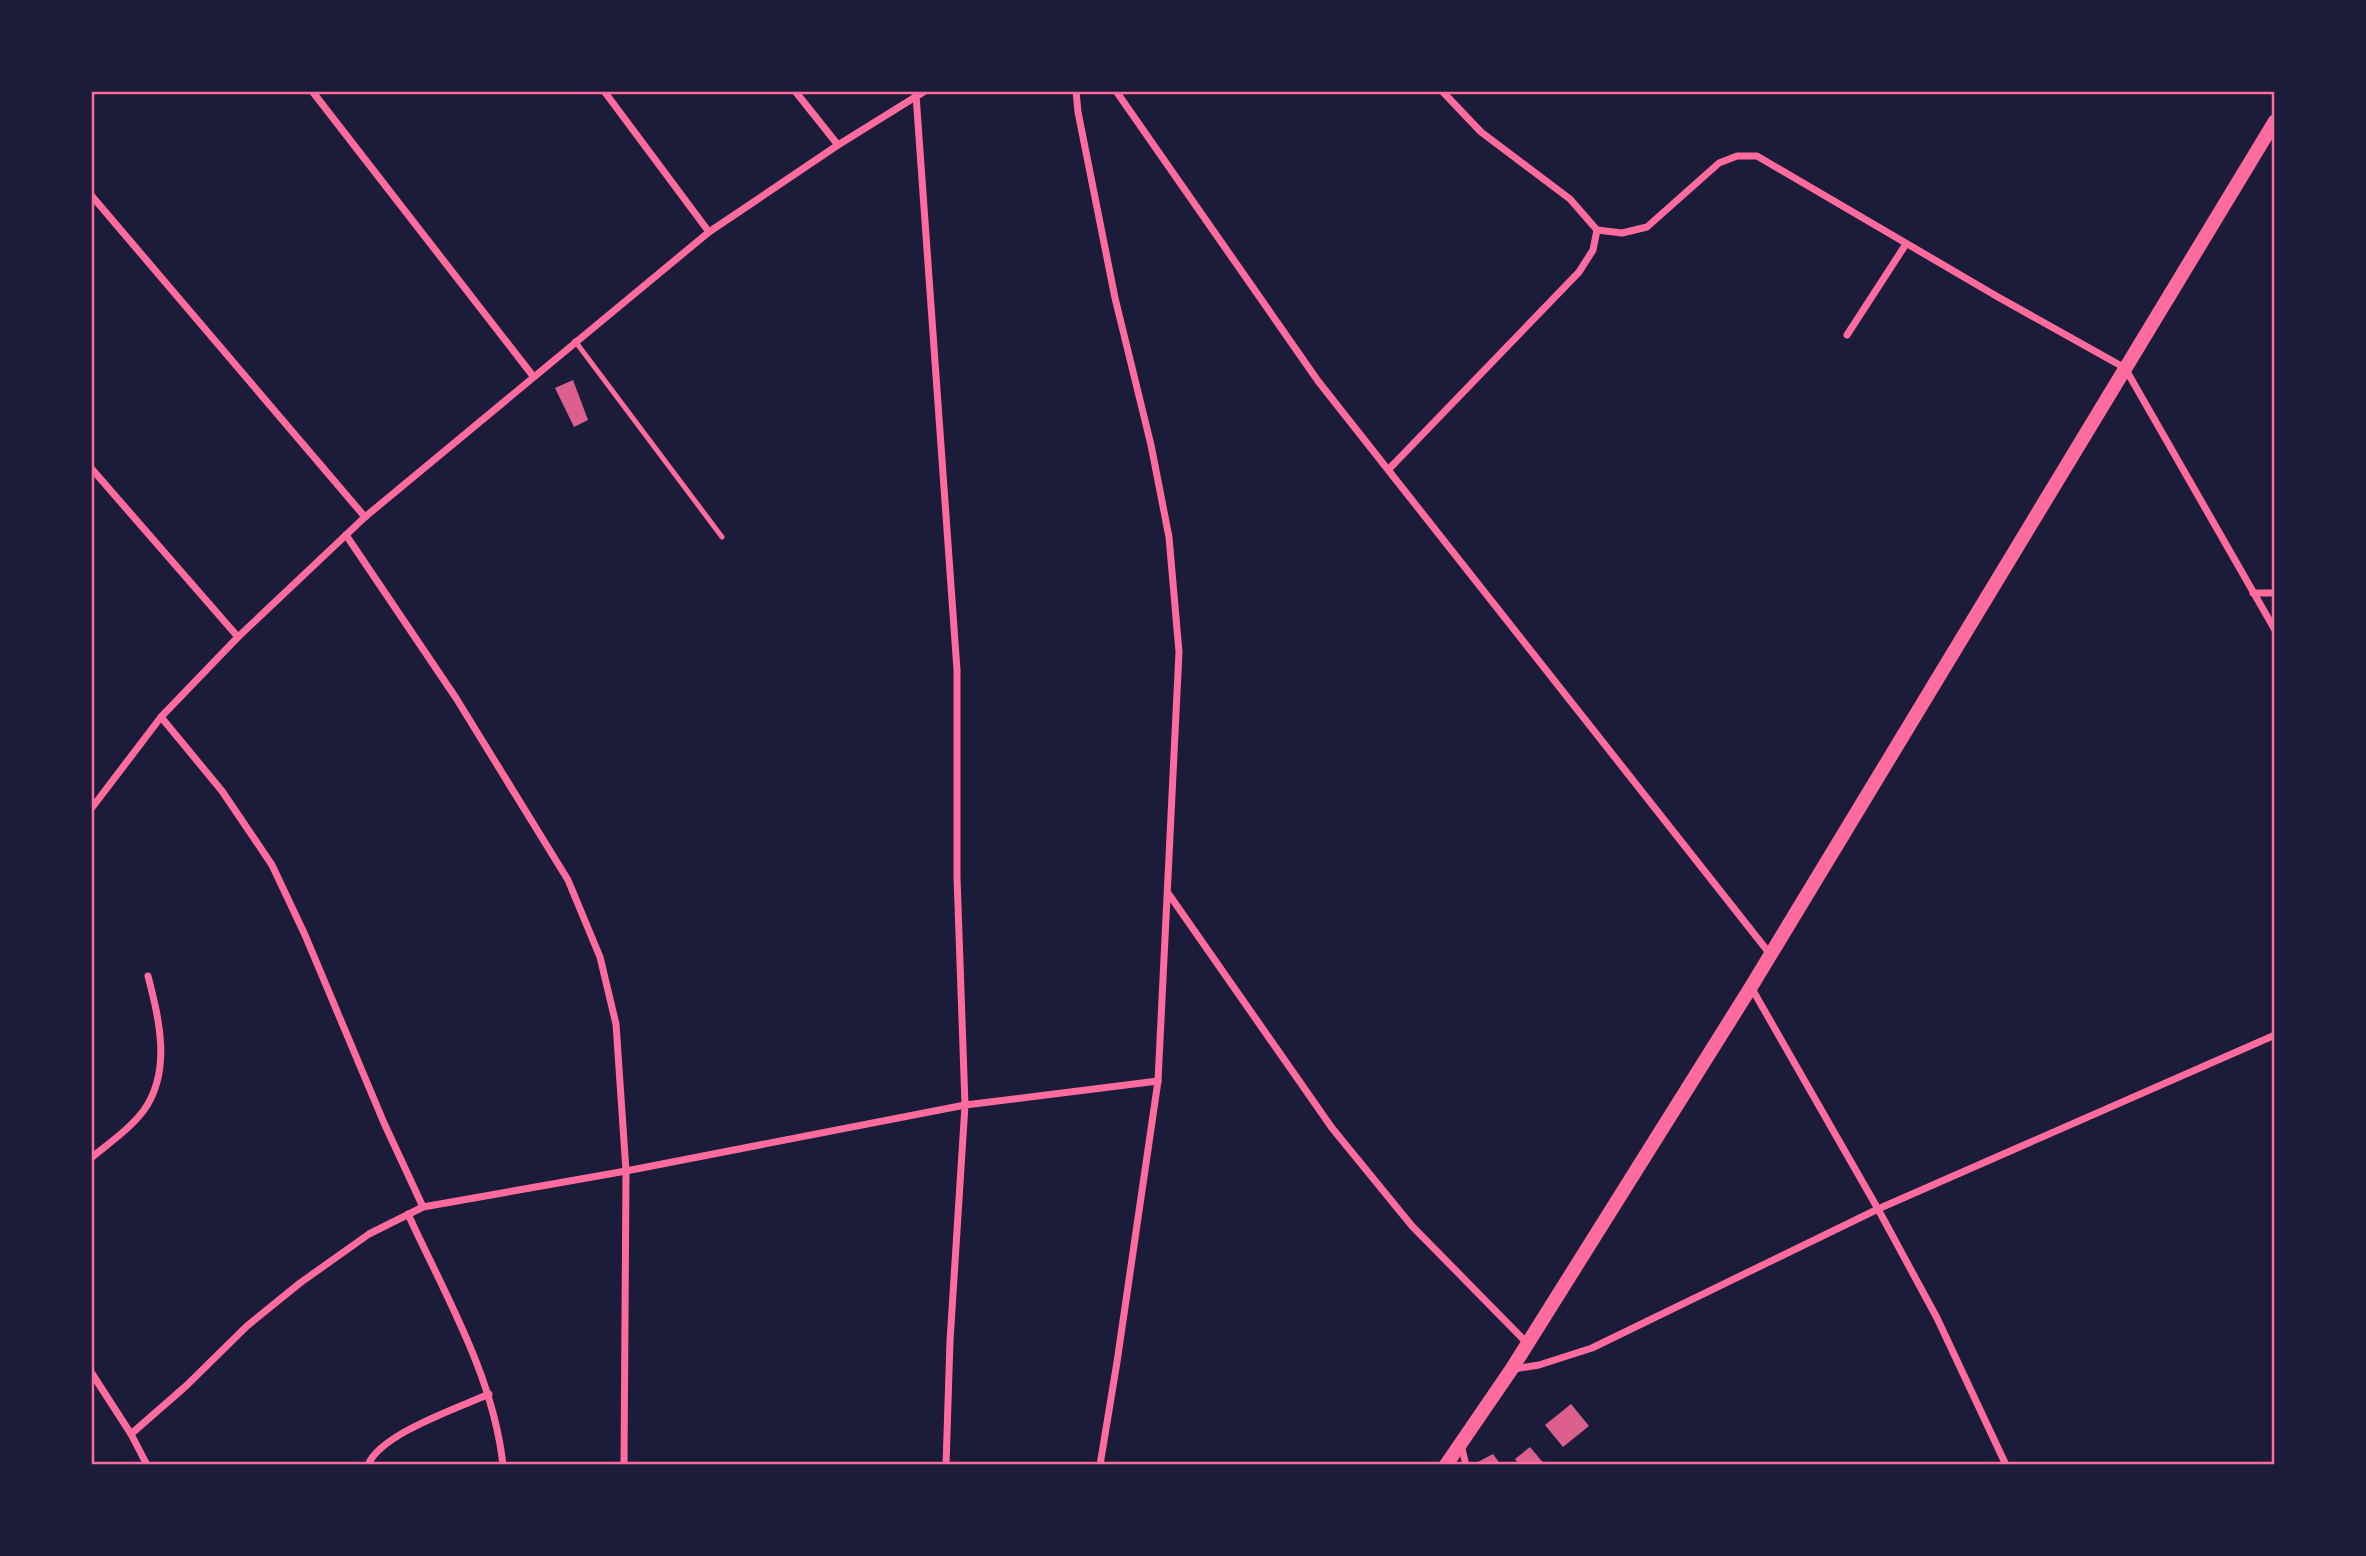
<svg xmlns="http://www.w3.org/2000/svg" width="2366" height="1556" viewBox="0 0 2366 1556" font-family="'Fira Sans Condensed',sans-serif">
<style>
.building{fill:#dd5f8e}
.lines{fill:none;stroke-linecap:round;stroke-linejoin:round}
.service{stroke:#ff6b9d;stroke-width:5}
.minor{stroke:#ff6b9d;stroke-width:7}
.secondary{stroke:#ff6b9d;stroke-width:14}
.neatline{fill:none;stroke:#ff6b9d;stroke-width:2.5}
</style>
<rect width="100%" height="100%" fill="#1b1b3a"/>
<g class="building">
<path d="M573 380 588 420 574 427 555 388Z"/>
<path d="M1571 1404 1589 1426 1563 1447 1545 1425Z"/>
<path d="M1530 1447 1545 1465H1519L1515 1459Z"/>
<path d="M1493 1454 1501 1465H1472Z"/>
</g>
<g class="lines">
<path class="service" d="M575 341 722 537"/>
<g class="minor">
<path d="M312 91 533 376"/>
<path d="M604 91 709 232"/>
<path d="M795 91 838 145"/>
<path d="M1076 91 1078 112 1115 298 1151 445 1169 537 1179 652 1158 1081 1117 1362 1100 1465"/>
<path d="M1116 91 1318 381 1770 954"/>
<path d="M1442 91 1481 132 1570 199 1597 230"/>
<path d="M916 95 957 670V877L965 1105 950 1341 946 1465"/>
<path d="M91 195 365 517"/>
<path d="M1597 230 1622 233 1647 227 1719 163 1737 156H1757L1998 297 2125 368 2275 630"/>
<path d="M1847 335 1906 244"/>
<path d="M91 468 238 637"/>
<path d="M1389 469 1579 272 1593 250 1597 230"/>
<path d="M346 535 456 698 568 880 600 957 616 1024 626 1171 624 1465"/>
<path d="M2253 593H2275"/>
<path d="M161 717 222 791 272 865 305 935 384 1123 423 1207"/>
<path d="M91 809 161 717 238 637 365 517 709 232 838 145 925 91"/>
<path d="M1168 893 1332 1128 1412 1226 1527 1343"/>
<path d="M1751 987 1878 1209 1937 1318 2006 1465"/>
<path d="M91 1158C109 1143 130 1129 144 1110 172 1070 159 1019 148 976"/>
<path d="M408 1214C445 1295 493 1375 503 1465"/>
<path d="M1514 1369 1539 1365 1592 1348 1878 1209 2275 1035"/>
<path d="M91 1372 131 1434 147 1465"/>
<path d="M131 1434 186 1386 247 1326 300 1283 369 1234 423 1207 626 1171 965 1105 1158 1081"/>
<path d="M1461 1445 1466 1465"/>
<path d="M368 1465C380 1434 458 1408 489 1394"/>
</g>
<path class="secondary" d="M1446 1465 1511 1370 1751 987 2275 121"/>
</g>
<rect width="2366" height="1556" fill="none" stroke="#1b1b3a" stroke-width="186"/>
<rect x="93" y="93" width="2180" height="1370" class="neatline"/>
</svg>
